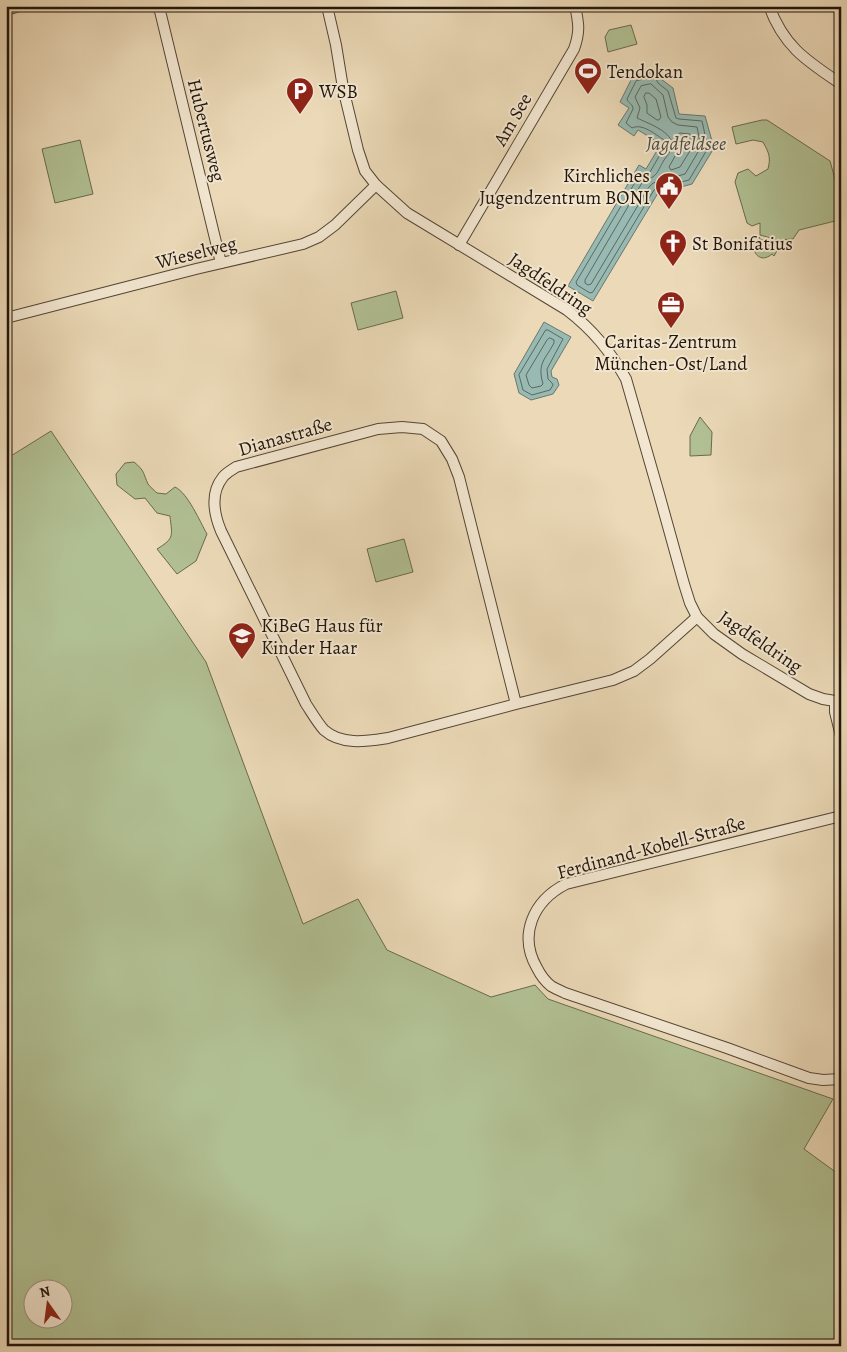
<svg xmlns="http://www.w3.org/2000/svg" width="847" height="1352" viewBox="0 0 847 1352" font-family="Alegreya,serif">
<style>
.green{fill:#b1c093;stroke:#696a4e;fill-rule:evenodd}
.water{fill:#98bab2;stroke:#68786f}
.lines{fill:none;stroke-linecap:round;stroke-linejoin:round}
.shore{stroke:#5c685e;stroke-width:1}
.minor-casing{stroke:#544635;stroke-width:12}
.minor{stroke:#f2e6d0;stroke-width:10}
.labels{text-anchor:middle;stroke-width:4;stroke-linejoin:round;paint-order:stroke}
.poi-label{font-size:19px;fill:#21150a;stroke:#f2e6d0;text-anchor:start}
.street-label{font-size:19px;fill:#21150a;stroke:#f2e6d0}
.water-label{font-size:20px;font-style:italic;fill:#4b4f45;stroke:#f2e6d0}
</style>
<rect width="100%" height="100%" fill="#ebd9b7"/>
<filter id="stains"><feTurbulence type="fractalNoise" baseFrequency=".004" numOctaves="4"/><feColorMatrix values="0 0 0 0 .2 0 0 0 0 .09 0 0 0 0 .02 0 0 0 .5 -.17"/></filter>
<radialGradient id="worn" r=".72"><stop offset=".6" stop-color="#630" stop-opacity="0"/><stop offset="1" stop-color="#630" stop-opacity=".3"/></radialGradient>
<g class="green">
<path d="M631 25 637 44 608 52 605 37 609 30Z"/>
<path d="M762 120H767L830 161 841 201V218L839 220 799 230 793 239 778 240 760 235V223L752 226 747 223 735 182 738 173 748 169 756 176 768 169C771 157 769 153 763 142L753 140 736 144 732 127Z"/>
<path d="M80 140 93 194 55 203 42 149Z"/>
<path d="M759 237 761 240C767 239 773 242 780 242L779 247 774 256 772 254C764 261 756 258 754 249H751V242L754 238Z"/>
<path d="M396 291 403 318 358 330 351 303Z"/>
<path d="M700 417 712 432 711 455 690 456V436Z"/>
<path d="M51 431 206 662 303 924 358 899 387 950 491 997 535 985 548 999 833 1099 804 1149 841 1176V1346H6V459ZM32 1290H62V1320H32Z"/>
<path d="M134 462C145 471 143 473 148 484 150 487 154 490 157 493L166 494 175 487C188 493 200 522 207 534L196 561 177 574 157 549C175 538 172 536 170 516L157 513 145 498 135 499 117 485 116 474 125 463Z"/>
<path d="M404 539 413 572 376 582 367 549Z"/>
</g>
<g class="water">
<path d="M659 71 661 79 673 88 679 114 705 116 714 148 692 184 658 193 593 301 568 286 639 165 646 169 661 144 638 130 634 136 618 125 629 108 620 102 633 76Z"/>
<path d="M544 322 571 337 551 371 552 377 557 379 559 385 553 394 531 400 519 393 514 374Z"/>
</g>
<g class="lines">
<g class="shore">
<path d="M655 77 658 83 668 91 676 118 679 119 702 121 708 148 689 180 657 188 654 190 593 292 590 293 577 285 576 282 640 174C643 172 647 175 650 172L665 146 664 140C655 134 642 123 632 128L626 123 633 109C633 104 628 103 627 99L636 81Z"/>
<path d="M651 84 663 95 668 117 672 122 678 125 697 127 701 147 685 174 653 183 649 187 591 284 588 285 585 283V280L643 181C658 176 656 174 664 160 667 156 671 151 672 146 674 132 647 123 637 118L640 108 635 97 641 86Z"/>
<path d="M646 93H649L656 99 661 117 659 120H657L647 113V105L644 97Z"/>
<path d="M680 133 690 134 693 146 680 167 671 170 669 167C675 156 681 148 678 136Z"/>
<path d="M546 330H548L563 339 547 369 548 379 552 383 553 385 550 390 532 395 523 390 519 375Z"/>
<path d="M550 338 554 340V343C545 360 537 363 543 384L541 386 532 388 529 385 526 375 547 340Z"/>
</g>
<g class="minor-casing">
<g id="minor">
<path d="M156 6 160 11 221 263"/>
<path d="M327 6 336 45 343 88 358 150 365 171 376 185 407 213 567 310C593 330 610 351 626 379L659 494 684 584 690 603 697 617 714 634 742 654 809 694 823 699 841 702"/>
<path d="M769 6C784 47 807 61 841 84"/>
<path d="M6 10 20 6"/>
<path d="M459 245 574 49C580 32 579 24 575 6"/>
<path d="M6 318 196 269 303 244 319 237 335 225 376 185"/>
<path d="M835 702V712L841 736"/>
<path d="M516 704 459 477 452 459 441 441 423 429 402 427 378 429 236 467C232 470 226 473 223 477 210 493 214 514 221 531L306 704C312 713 317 722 324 730 342 746 368 741 388 738L516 704 613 680 634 671 650 659 697 617"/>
<path d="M841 816 566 884C533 901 518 935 537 968 540 974 546 982 551 986 556 989 561 991 565 993L727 1048 809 1078 823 1080 841 1079"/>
</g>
</g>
<use href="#minor" class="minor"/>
</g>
<defs>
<g id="stadium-pin" transform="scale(1.4375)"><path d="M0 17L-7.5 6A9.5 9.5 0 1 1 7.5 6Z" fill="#8f2418" stroke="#f2e6d0"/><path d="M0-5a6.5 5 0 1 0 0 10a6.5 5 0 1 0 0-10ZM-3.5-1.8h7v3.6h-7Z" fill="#fff"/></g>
<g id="parking-pin" transform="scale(1.4375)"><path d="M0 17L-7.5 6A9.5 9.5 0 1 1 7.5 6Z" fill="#8f2418" stroke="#f2e6d0"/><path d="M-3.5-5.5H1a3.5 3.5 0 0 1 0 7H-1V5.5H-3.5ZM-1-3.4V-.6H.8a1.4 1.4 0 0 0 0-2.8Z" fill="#fff"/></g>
<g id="civic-pin" transform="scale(1.4375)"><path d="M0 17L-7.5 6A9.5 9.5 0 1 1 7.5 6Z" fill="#8f2418" stroke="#f2e6d0"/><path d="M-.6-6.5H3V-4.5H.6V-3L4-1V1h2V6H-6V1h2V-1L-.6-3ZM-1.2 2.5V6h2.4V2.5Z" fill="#fff"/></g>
<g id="church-pin" transform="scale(1.4375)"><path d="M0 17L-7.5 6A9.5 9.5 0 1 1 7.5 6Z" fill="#8f2418" stroke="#f2e6d0"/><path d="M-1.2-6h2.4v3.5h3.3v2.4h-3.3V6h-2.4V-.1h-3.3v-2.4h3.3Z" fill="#fff"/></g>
<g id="office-pin" transform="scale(1.4375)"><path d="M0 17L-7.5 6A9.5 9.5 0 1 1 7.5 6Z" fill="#8f2418" stroke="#f2e6d0"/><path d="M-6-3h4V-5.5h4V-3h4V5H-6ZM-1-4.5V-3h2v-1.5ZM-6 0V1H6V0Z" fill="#fff"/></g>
<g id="school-pin" transform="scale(1.4375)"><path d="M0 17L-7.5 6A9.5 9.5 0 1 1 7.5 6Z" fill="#8f2418" stroke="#f2e6d0"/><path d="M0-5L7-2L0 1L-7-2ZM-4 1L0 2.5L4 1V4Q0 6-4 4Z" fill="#fff"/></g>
</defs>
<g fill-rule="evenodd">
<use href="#stadium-pin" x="588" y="71"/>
<use href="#parking-pin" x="300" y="91"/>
<use href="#civic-pin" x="669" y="186"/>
<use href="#church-pin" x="673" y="243"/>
<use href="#office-pin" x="671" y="305"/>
<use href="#school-pin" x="242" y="636"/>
</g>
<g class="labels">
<g class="poi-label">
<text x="607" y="78">Tendokan</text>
<text x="319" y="98">WSB</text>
<text x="650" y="182" text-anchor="end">Kirchliches<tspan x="650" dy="22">Jugendzentrum BONI</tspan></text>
<text x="692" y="250">St Bonifatius</text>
<text x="671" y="348" text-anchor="middle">Caritas-Zentrum<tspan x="671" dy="22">München-Ost/Land</tspan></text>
<text x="261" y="632">KiBeG Haus für<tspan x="261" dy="22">Kinder Haar</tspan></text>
</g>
<g class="street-label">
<text transform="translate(512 119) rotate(-60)" y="7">Am See</text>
<text transform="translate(207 130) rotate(76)" y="7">Hubertusweg</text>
<text transform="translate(196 252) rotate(-14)" y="7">Wieselweg</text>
<text transform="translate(551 283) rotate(34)" y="7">Jagdfeldring</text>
<text transform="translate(285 436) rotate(-16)" y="7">Dianastraße</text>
<text transform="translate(761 641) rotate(34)" y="7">Jagdfeldring</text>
<text transform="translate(651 847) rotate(-15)" y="7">Ferdinand-Kobell-Straße</text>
</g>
<g class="water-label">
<text x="686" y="150">Jagdfeldsee</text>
</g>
</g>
<rect width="847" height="1352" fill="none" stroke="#ebd9b7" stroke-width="25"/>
<rect x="8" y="8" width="832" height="1337" fill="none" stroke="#21150a" stroke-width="2.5"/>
<rect x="12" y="12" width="822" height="1327" fill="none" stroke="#21150a"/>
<g transform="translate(48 1304) rotate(346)"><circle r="24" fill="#f2e6d0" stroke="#9e9281"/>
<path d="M0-4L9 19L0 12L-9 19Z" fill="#8f2418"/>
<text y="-8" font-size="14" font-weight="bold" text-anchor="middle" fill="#21150a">N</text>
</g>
<rect width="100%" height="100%" filter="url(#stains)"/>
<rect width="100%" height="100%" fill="url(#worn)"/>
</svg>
